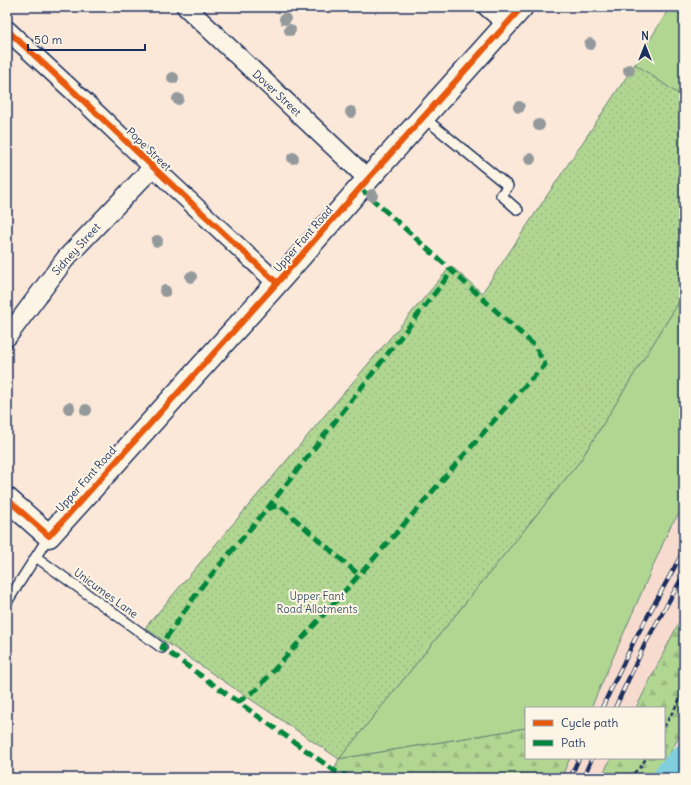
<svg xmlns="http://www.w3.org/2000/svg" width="691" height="785" viewBox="0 0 691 785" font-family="Delius,sans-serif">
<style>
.built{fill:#f6dbce}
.green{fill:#b1d692;stroke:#668278}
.forest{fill:url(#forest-firs);stroke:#668278}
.garden{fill:url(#garden-dots);stroke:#668278}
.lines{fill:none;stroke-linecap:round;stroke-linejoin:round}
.river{stroke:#80cfdc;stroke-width:28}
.service-casing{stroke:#1b2f5e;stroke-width:12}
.minor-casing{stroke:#1b2f5e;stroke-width:21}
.tertiary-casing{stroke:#1b2f5e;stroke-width:25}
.path{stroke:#1b2f5e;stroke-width:2.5;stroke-dasharray:4 3;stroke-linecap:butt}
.service{stroke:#fcf5e5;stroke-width:9}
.minor{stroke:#fcf5e5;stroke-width:18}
.tertiary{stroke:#fcf5e5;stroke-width:22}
.rail-casing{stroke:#1b2f5e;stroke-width:4.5}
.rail{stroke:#fcf5e5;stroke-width:3;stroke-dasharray:9;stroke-linecap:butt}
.quiet{stroke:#00873e;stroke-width:5;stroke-dasharray:10 5;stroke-linecap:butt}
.cycleway-casing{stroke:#fcf5e5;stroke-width:8}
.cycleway{stroke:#e8590c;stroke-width:6}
.tree{fill:#94999c}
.labels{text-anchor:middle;stroke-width:4;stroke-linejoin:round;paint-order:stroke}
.street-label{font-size:11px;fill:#1b2f5e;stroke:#fcf5e5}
.park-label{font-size:11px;fill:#40596b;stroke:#fcf5e5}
</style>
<defs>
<pattern id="forest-firs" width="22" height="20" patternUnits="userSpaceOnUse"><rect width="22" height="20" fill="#b1d692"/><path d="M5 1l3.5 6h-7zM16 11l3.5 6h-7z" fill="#98b880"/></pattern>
<pattern id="garden-dots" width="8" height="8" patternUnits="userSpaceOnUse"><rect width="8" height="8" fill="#b1d692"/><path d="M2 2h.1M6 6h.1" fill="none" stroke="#98b880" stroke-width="1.8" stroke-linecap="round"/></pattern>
</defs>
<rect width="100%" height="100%" fill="#fbe8d9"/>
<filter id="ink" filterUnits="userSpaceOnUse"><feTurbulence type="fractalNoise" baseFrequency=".025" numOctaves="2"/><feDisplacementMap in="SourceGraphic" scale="8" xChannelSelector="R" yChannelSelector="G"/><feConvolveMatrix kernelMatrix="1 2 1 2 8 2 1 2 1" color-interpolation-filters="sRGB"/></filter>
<g filter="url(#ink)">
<g class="built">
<path d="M684 507V612L636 708H591L671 525Z"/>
<path d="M570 758H611L601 778H561Z"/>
</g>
<g class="green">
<path d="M670 7 684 17V98L635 64Z"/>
<path d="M684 294V507L671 525 591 708H526V728L339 759 580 461Z"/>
</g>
<g class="forest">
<path d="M684 612V728L656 778H601L611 758H664V708H636Z"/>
<path d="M526 728V758H570L561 778H330L339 759Z"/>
</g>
<path class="garden" d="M635 64 684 98V294L580 461 339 759 145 628 451 266 482 293Z"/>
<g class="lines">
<path class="river" d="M666 778 668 775 684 758"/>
<g class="service-casing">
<g id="service">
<path d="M423 117 508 186 501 195 518 210"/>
<path d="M36 557 162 648"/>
<path d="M7 602 49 536"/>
</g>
</g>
<g class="minor-casing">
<g id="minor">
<path d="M186 7 368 179"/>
<path d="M487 7 507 24"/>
<path d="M7 30 72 90 153 167 277 283"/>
<path d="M7 337 66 258 153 167"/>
</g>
</g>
<g class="tertiary-casing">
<path id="tertiary" d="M7 499 49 536 277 283 368 179 522 7"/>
</g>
<g class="path">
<path d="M664 727 684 692"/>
<path d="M629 778 642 765 646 758"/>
</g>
<use href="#service" class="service"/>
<use href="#minor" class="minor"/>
<use href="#tertiary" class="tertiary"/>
<g class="rail-casing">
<g id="rail">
<path d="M602 708 635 639 684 550"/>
<path d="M615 708 645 644 684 574"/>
<path d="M570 778 579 758"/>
<path d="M583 778 592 758"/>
</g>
</g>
<use href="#rail" class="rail"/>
<g class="quiet">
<path d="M267 509 452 271"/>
<path d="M238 702 257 689 385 546 518 393 545 365 535 346 360 188"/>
<path d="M351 778 335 771 162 648 168 635 202 586 267 509 279 505 359 575"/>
</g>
<g class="cycleway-casing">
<g id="cycleway">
<path d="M7 30 72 90 153 167 277 283"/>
<path d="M7 499 49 536 277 283 368 179 522 7"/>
</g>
</g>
<use href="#cycleway" class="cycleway"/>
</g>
<g class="tree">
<circle cx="285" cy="19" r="6"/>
<circle cx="290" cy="30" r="6"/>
<circle cx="590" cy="44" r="6"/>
<circle cx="629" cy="70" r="6"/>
<circle cx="173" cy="78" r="6"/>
<circle cx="178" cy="99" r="6"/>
<circle cx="519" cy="107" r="6"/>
<circle cx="351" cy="112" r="6"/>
<circle cx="539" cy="125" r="6"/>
<circle cx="293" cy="158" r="6"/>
<circle cx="530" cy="159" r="6"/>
<circle cx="372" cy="195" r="6"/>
<circle cx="157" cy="241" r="6"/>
<circle cx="191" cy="277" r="6"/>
<circle cx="165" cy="291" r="6"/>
<circle cx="69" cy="408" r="6"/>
<circle cx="86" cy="410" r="6"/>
</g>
</g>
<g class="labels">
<g class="street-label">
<text transform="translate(277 93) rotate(43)" y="4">Dover Street</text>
<text transform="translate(149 149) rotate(44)" y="4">Pope Street</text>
<text transform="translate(303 239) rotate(-49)" y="4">Upper Fant Road</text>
<text transform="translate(76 249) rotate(-48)" y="4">Sidney Street</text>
<text transform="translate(86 479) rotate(-48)" y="4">Upper Fant Road</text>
<text transform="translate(106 593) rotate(36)" y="4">Unicumes Lane</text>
</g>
<g class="park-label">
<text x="317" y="600">Upper Fant<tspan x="317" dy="13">Road Allotments</tspan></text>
</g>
</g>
<rect width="691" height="785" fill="none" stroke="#fcf5e5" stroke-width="24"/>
<rect x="12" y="12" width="667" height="761" fill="none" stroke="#1b2f5e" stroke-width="1.5" filter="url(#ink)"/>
<rect x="525" y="707" width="140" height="52" fill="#fcf5e5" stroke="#a2a6af"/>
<rect x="533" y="720" width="20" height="6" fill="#e8590c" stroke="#a2a6af"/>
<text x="561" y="727" font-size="12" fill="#1b2f5e">Cycle path</text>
<rect x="533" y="740" width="20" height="6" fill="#00873e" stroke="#a2a6af"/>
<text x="561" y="747" font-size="12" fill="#1b2f5e">Path</text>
<g transform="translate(645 46)" stroke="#fcf5e5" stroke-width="3" paint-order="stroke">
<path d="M0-3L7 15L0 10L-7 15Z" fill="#1b2f5e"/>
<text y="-6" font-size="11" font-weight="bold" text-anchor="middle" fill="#1b2f5e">N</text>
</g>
<path d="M28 44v6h117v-6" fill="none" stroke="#1b2f5e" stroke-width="2"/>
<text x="34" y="44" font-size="12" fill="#1b2f5e" stroke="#fcf5e5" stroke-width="3" paint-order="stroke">50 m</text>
</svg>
